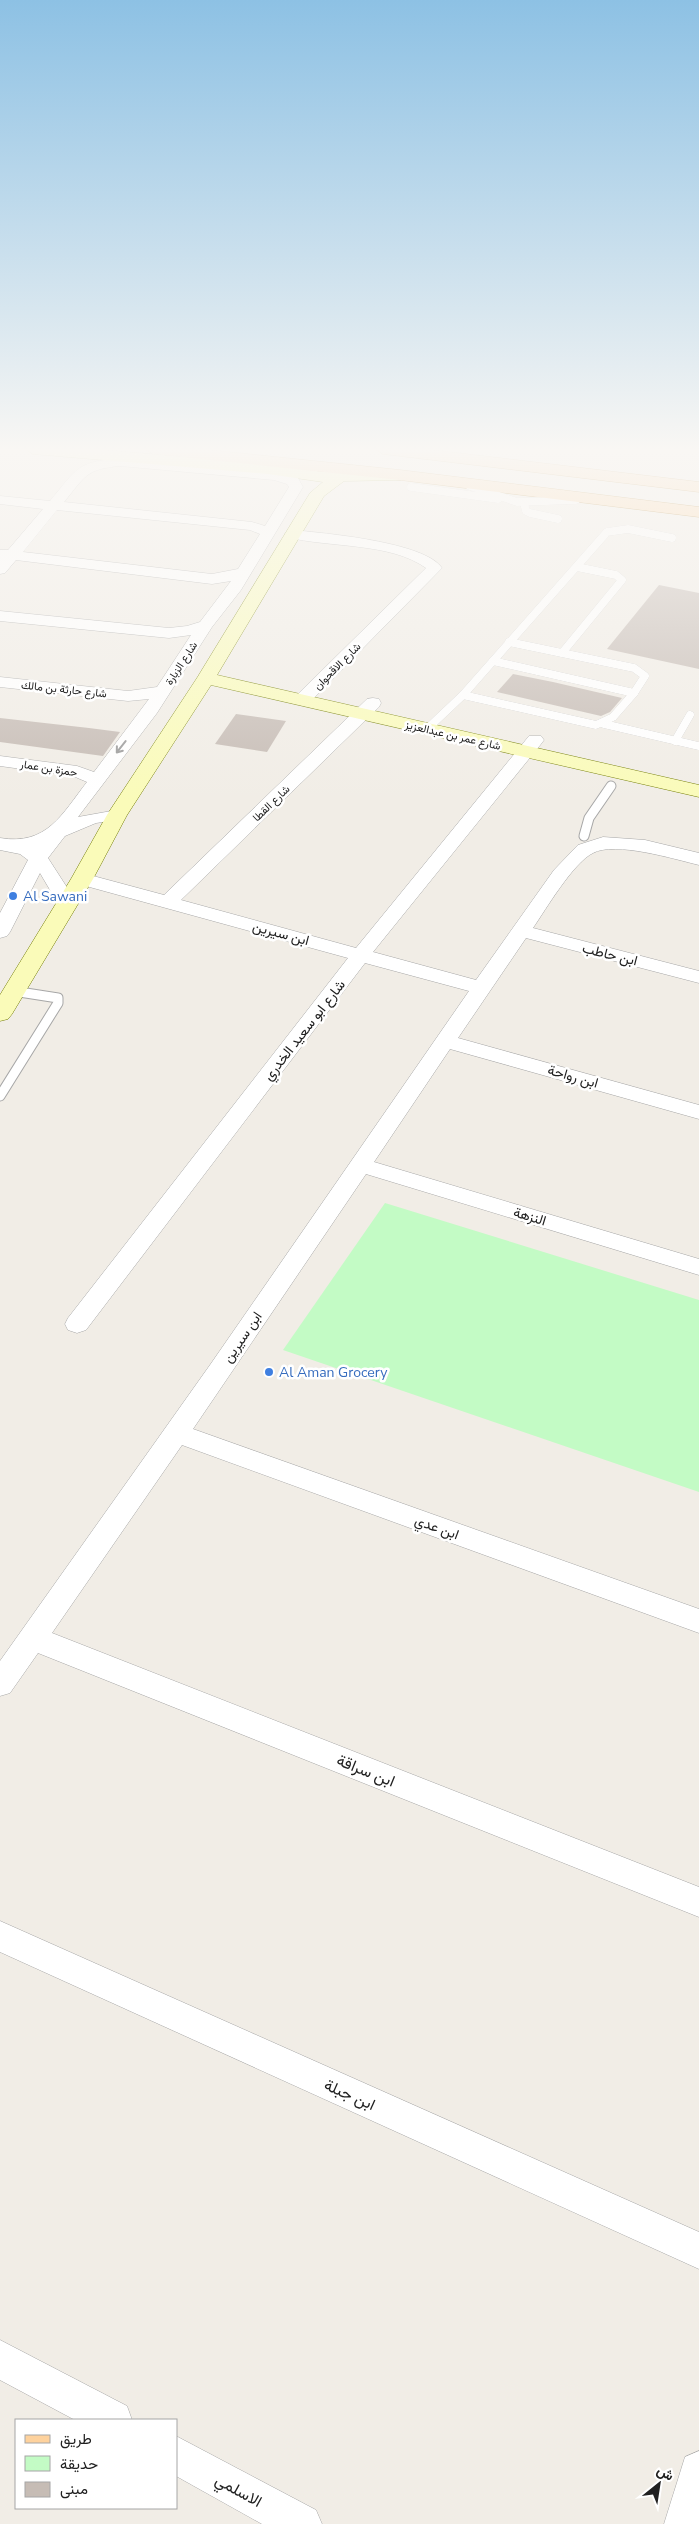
<svg xmlns="http://www.w3.org/2000/svg" width="699" height="2524" viewBox="0 0 699 2524" font-family="'Nunito Sans',Vazirmatn,sans-serif">
<style>
.park{fill:#c3fbc5}
.building{fill:#c6bcb5}
.lines{fill:none;stroke-linecap:round;stroke-linejoin:round}
.lane-far1-casing{stroke:#a7a7a7;stroke-width:8}
.lane-casing{stroke:#a7a7a7;stroke-width:11}
.street-casing{stroke:#a7a7a7;stroke-width:1}
.secondary-casing{stroke:#727c02;stroke-width:1}
.primary-casing{stroke:#9c6400;stroke-width:1}
.lane-far1{stroke:#fff;stroke-width:8}
.lane{stroke:#fff;stroke-width:9}
.street{fill:#fff;fill-rule:evenodd}
.secondary{fill:#fafbb9;fill-rule:evenodd}
.primary{fill:#fed29d;fill-rule:evenodd}
.oneway{stroke:#9b9b9b}
.shop-dot{fill:#3f7fe0;stroke:#fff;stroke-width:2}
.labels{text-anchor:middle;stroke-width:5;stroke-linejoin:round;paint-order:stroke}
.far-street-label{font-size:11px;fill:#202020;stroke:#fff}
.shop-label{font-size:14px;fill:#366cbe;stroke:#fff;text-anchor:start}
.street-label{font-size:14px;fill:#202020;stroke:#fff}
.near-street-label{font-size:16px;fill:#202020;stroke:#fff}
</style>
<rect width="100%" height="100%" fill="#f1ede6"/>
<path class="park" d="M385 1203 699 1300V1492L283 1350Z"/>
<g class="building">
<path d="M659 585 699 593V669L607 649Z"/>
<path d="M513 674 553 682 622 698 610 712 601 716 497 692Z"/>
<path d="M236 714 286 721 267 752 215 744Z"/>
<path d="M0 718 89 728 120 732 103 756 0 742Z"/>
</g>
<g class="lines">
<g class="lane-far1-casing">
<g id="lane-far1">
<path d="M470 486 517 502 576 500"/>
<path d="M411 487 498 499"/>
<path d="M524 503 526 511 530 513 558 519"/>
<path d="M562 653 622 580 616 575 577 567"/>
<path d="M493 661 634 693 645 676 634 668 509 642"/>
<path d="M463 695 596 725 613 717 634 693"/>
<path d="M604 724 699 746"/>
<path d="M427 729 463 695 607 532 628 529 672 538"/>
<path d="M675 741 690 715"/>
</g>
</g>
<g class="lane-casing">
<g id="lane">
<path d="M584 836 589 818 611 786"/>
<path d="M0 1096 58 1003V998L13 991"/>
</g>
</g>
<g class="street-casing">
<g id="street">
<path d="M120 458 275 472 298 478 303 487 241 590 212 627 157 713 78 817 117 810 123 811 126 815 123 819 96 823 65 836 48 858 77 903 74 907H60L40 873 10 932 7 936 0 938V913L28 860 20 854 0 850V838C47 846 62 814 87 782L73 776 0 766V756L77 766 94 772 149 699 128 701 0 687V677L128 691 157 687 191 635 169 638 0 621V611L169 628 187 626 200 622 231 581 212 584 16 560 5 573 0 574V550H8L43 509 0 504V496L50 501C77 469 76 462 120 458ZM120 466 274 480 287 484 289 487 265 526 252 522 64 502C85 477 85 469 120 466ZM57 510 250 530 260 534 238 569 212 574 23 552Z"/>
<path d="M292 530C324 533 425 542 442 568L308 704H296L294 700 296 696 426 568C390 542 329 548 287 537L285 534Z"/>
<path d="M373 698 379 699 381 703 379 707 181 900 356 948 529 736H541L544 740 541 744 373 952 476 980 554 870 578 845 603 837 645 840 699 853V865C674 859 615 841 593 853 573 863 546 909 533 928L699 971V983L526 938 458 1038 699 1105V1119L450 1049 374 1162 699 1259V1275L366 1174 193 1429 699 1609V1633L182 1445 52 1633 699 1887V1917L38 1653 10 1693 0 1696V1661L210 1365 469 991 365 963 86 1330 77 1333 68 1330 65 1324 68 1318 348 958 75 883 73 879 75 875 82 873 164 895 367 699Z"/>
<path d="M0 1921 699 2232V2269L0 1952Z"/>
<path d="M0 2340 127 2406 132 2420H75L0 2380Z"/>
<path d="M176 2436 316 2510 322 2524H262L176 2476Z"/>
<path d="M699 2451V2524H664L685 2457Z"/>
</g>
</g>
<g class="secondary-casing">
<path id="secondary" d="M25 449H91L268 464 323 472H406L408 475 406 478 400 480 344 481 324 496 217 675 699 785V797L211 685 127 815 93 879 12 1014 8 1019 0 1021V995L71 879 107 815 197 678 310 493 323 482 268 474 33 454Z"/>
</g>
<g class="primary-casing">
<g id="primary">
<path d="M145 449H200L400 470 699 507V517L400 480 153 454Z"/>
<path d="M375 449H424L699 482V492L383 454Z"/>
</g>
</g>
<use href="#lane-far1" class="lane-far1"/>
<use href="#lane" class="lane"/>
<use href="#street" class="street"/>
<use href="#secondary" class="secondary"/>
<use href="#primary" class="primary"/>
</g>
<defs><path id="oneway-shaft" d="M-6 0H5M1.5-3L5.5 0L1.5 3" fill="none" stroke-width="1.6" stroke-linecap="round" stroke-linejoin="round" transform="scale(1.25)"/></defs>
<use class="oneway" href="#oneway-shaft" transform="translate(121 747) rotate(128)"/>
<linearGradient id="sky" x2="0" y2="1"><stop stop-color="#8dc1e4"/><stop offset="0.56" stop-color="#f9f7f4"/><stop offset="1" stop-color="#f9f7f4" stop-opacity="0"/></linearGradient>
<rect width="699" height="803" fill="url(#sky)"/>
<g class="shop-dot">
<circle cx="13" cy="896" r="5"/>
<circle cx="269" cy="1372" r="5"/>
</g>
<g class="labels">
<g class="far-street-label">
<text transform="translate(181 663) rotate(-57)" y="4">شارع الزبارة</text>
<text transform="translate(337 666) rotate(-45)" y="4">شارع الاقحوان</text>
<text transform="translate(64 689) rotate(6)" y="4">شارع حارثة بن مالك</text>
<text transform="translate(453 735) rotate(13)" y="4">شارع عمر بن عبدالعزيز</text>
<text transform="translate(49 768) rotate(9)" y="4">حمزة بن عمار</text>
<text transform="translate(271 803) rotate(-44)" y="4">شارع القطا</text>
</g>
<g class="shop-label">
<text x="23" y="901">Al Sawani</text>
<text x="279" y="1377">Al Aman Grocery</text>
</g>
<g class="street-label">
<text transform="translate(281 933) rotate(15)" y="5">ابن سيرين</text>
<text transform="translate(610 954) rotate(14)" y="5">ابن حاطب</text>
<text transform="translate(304 1030) rotate(-52)" y="5">شارع ابو سعيد الخدري</text>
<text transform="translate(573 1076) rotate(16)" y="5">ابن رواحة</text>
<text transform="translate(530 1216) rotate(17)" y="5">النزهة</text>
<text transform="translate(242 1337) rotate(-56)" y="5">ابن سيرين</text>
<text transform="translate(437 1527) rotate(20)" y="5">ابن عدي</text>
</g>
<g class="near-street-label">
<text transform="translate(366 1770) rotate(22)" y="6">ابن سراقة</text>
<text transform="translate(350 2094) rotate(24)" y="6">ابن جبلة</text>
<text transform="translate(239 2490) rotate(29)" y="6">الاسلمي</text>
</g>
</g>
<rect x="15" y="2419" width="162" height="90" fill="#ffffff" stroke="#a6a6a6"/>
<rect x="25" y="2435" width="25" height="8" fill="#fed29d" stroke="#a6a6a6"/>
<text x="60" y="2444" font-size="15" fill="#202020">طريق</text>
<rect x="25" y="2456" width="25" height="15" fill="#c3fbc5" stroke="#a6a6a6"/>
<text x="60" y="2469" font-size="15" fill="#202020">حديقة</text>
<rect x="25" y="2482" width="25" height="15" fill="#c6bcb5" stroke="#a6a6a6"/>
<text x="60" y="2494" font-size="15" fill="#202020">مبنى</text>
<g transform="translate(659 2484) rotate(30)" stroke="#ffffff" stroke-width="4" paint-order="stroke">
<path d="M0-4L9 19L0 12L-9 19Z" fill="#202020"/>
<text y="-8" font-size="14" font-weight="bold" text-anchor="middle" fill="#202020">ش</text>
</g>
</svg>
